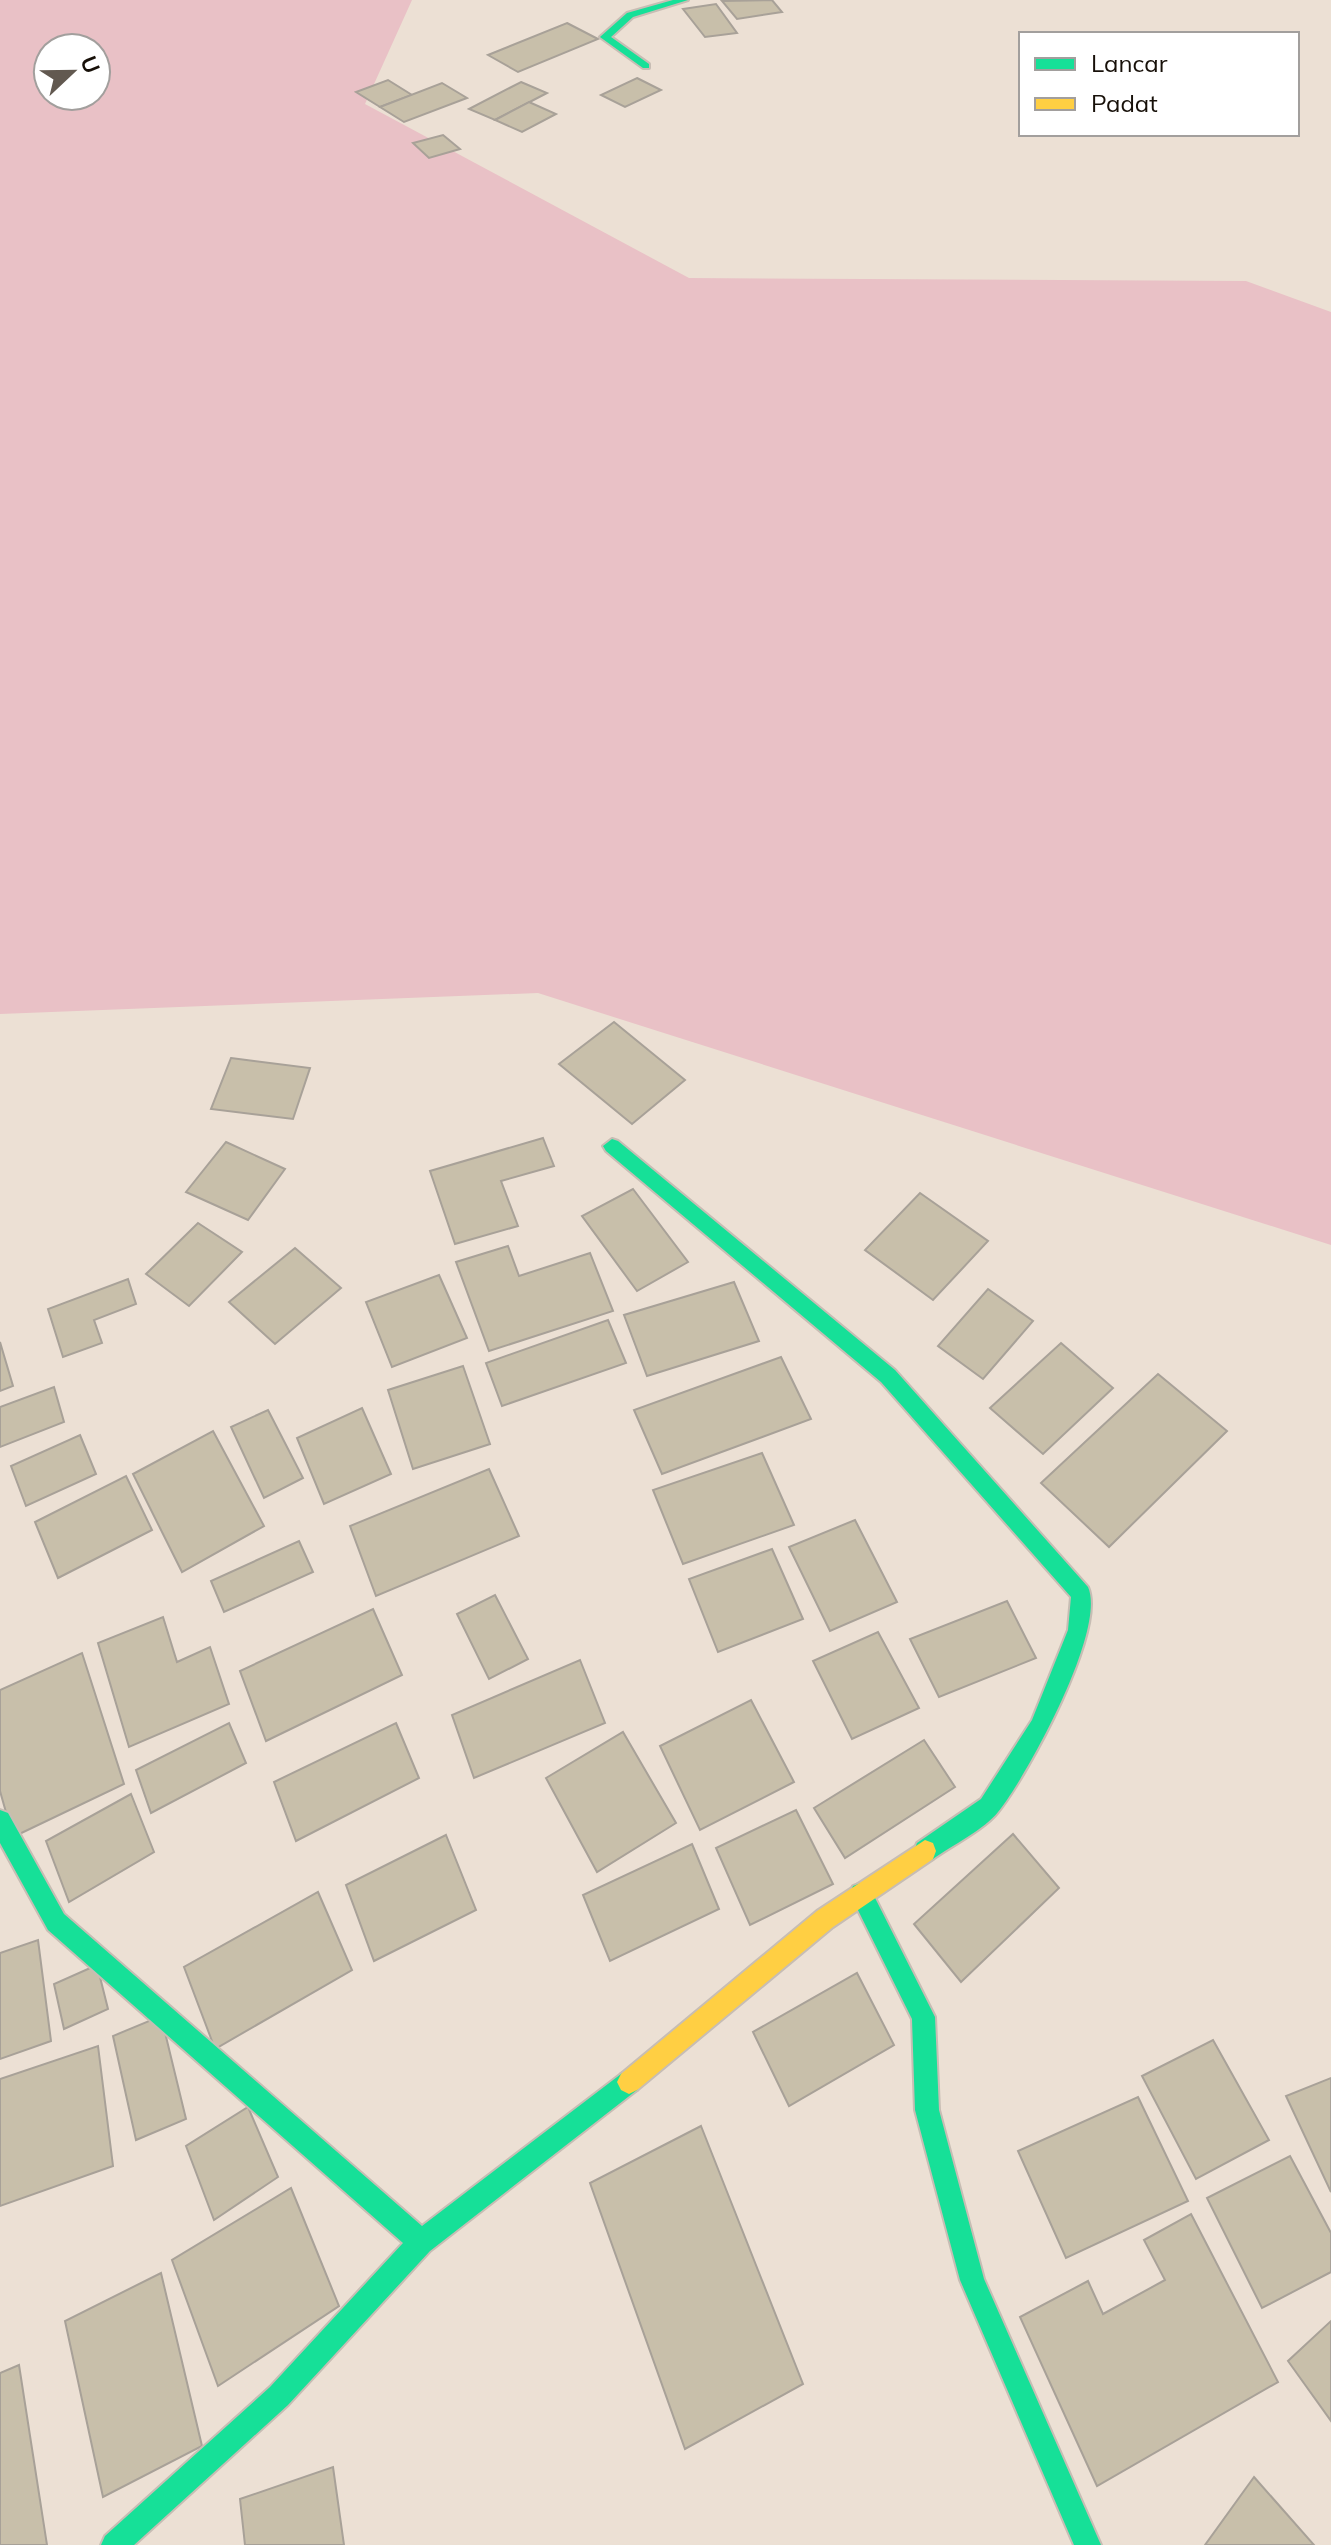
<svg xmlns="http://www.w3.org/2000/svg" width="1331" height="2545" viewBox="0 0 1331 2545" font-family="Mulish,sans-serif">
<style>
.green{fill:#e9c1c6;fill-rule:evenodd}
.building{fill:#c8bfaa;stroke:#a8a198;stroke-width:2}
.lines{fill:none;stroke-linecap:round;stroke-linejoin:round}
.fast-casing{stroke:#c7bdb4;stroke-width:4}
.slow-casing{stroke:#c7bdb4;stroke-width:4}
.fast{fill:#16e098;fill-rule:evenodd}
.slow{fill:#ffcf43;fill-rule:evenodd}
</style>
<rect width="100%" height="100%" fill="#ece0d4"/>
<path class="green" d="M0 0H412L365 104 689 278 1246 281 1331 312V1245L538 993 0 1014ZM48 48H96V96H48Z"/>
<g class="building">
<path d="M772 0 782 12 737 19 722 1Z"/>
<path d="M716 4 737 33 705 37 683 9Z"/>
<path d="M567 23 598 39 518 72 488 55Z"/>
<path d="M637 78 661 90 625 107 601 95Z"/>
<path d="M388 80 412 95 380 107 356 92Z"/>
<path d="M521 82 547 93 495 120 469 109Z"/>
<path d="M442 83 467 98 404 122 380 107Z"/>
<path d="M529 102 556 114 522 132 495 120Z"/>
<path d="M443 135 460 149 429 158 413 143Z"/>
<path d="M614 1022 685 1080 632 1124 559 1064Z"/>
<path d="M231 1058 310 1068 293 1119 211 1109Z"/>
<path d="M543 1138 554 1166 501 1181 518 1226 455 1244 430 1171Z"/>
<path d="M226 1142 285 1169 248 1220 186 1192Z"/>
<path d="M633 1189 688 1262 637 1291 582 1216Z"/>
<path d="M920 1193 988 1241 933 1300 865 1250Z"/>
<path d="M198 1223 242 1252 189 1306 146 1274Z"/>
<path d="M508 1246 519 1276 590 1253 613 1311 489 1351 456 1262Z"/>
<path d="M295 1248 341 1288 275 1344 229 1302Z"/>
<path d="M439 1275 467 1338 392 1367 366 1302Z"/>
<path d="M128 1279 136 1304 94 1320 102 1343 63 1357 48 1309Z"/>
<path d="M734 1282 759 1341 647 1376 624 1315Z"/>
<path d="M988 1289 1033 1321 983 1379 938 1346Z"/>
<path d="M608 1320 626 1363 502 1406 486 1363Z"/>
<path d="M0 1342 13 1386 0 1391Z"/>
<path d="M1061 1343 1113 1388 1043 1454 990 1408Z"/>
<path d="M781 1357 811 1419 662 1474 634 1410Z"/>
<path d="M463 1366 490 1444 413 1469 388 1390Z"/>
<path d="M1158 1374 1227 1431 1109 1547 1041 1483Z"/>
<path d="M54 1387 64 1422 0 1447V1407Z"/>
<path d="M362 1408 391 1474 324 1504 297 1438Z"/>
<path d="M268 1410 303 1478 264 1498 231 1427Z"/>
<path d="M213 1431 264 1526 182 1572 133 1474Z"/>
<path d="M80 1435 96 1474 26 1506 11 1466Z"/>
<path d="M762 1453 794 1525 683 1564 653 1490Z"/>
<path d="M489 1469 519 1536 376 1596 350 1526Z"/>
<path d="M126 1476 152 1530 58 1578 35 1522Z"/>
<path d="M855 1520 897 1602 830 1631 789 1547Z"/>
<path d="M299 1541 313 1572 224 1612 211 1581Z"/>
<path d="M772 1549 803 1619 718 1652 689 1579Z"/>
<path d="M495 1595 528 1659 489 1679 457 1614Z"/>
<path d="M1007 1601 1036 1658 939 1697 910 1639Z"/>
<path d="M373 1609 402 1675 266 1741 240 1671Z"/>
<path d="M163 1617 177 1662 210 1647 229 1704 129 1747 98 1643Z"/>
<path d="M878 1632 919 1708 852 1739 813 1661Z"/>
<path d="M82 1653 124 1784 13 1837 0 1791V1690Z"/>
<path d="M580 1660 605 1723 474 1778 452 1715Z"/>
<path d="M751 1700 794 1782 700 1830 660 1746Z"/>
<path d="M229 1723 246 1763 151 1813 136 1770Z"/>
<path d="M396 1723 419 1778 296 1841 274 1782Z"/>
<path d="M623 1732 676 1823 597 1872 546 1778Z"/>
<path d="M924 1740 955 1787 845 1858 814 1808Z"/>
<path d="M131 1794 154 1852 69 1902 46 1841Z"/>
<path d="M796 1810 833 1884 750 1925 716 1848Z"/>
<path d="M1013 1834 1059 1888 961 1982 914 1924Z"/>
<path d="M446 1835 476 1910 374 1961 346 1885Z"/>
<path d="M692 1844 719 1909 610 1961 583 1895Z"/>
<path d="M318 1892 352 1970 215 2049 184 1967Z"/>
<path d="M38 1940 51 2041 0 2059V1953Z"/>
<path d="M97 1965 108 2009 64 2029 54 1984Z"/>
<path d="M857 1973 894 2045 789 2106 753 2032Z"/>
<path d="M161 2016 186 2119 136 2140 113 2036Z"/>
<path d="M1213 2040 1269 2140 1196 2179 1142 2076Z"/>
<path d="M98 2046 113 2166 0 2206V2079Z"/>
<path d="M1331 2078V2192L1286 2096Z"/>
<path d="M1138 2097 1188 2201 1066 2258 1018 2151Z"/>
<path d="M248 2107 278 2177 214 2220 186 2146Z"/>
<path d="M701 2126 803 2384 685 2449 590 2183Z"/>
<path d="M1290 2156 1331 2233V2272L1262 2308 1207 2198Z"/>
<path d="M291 2188 339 2306 218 2386 172 2260Z"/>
<path d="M1191 2214 1278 2382 1097 2486 1020 2317 1088 2281 1103 2314 1165 2280 1144 2240Z"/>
<path d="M161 2273 202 2446 103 2497 65 2321Z"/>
<path d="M1331 2321V2421L1288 2361Z"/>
<path d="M19 2365 47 2545H0V2373Z"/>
<path d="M333 2467 344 2545H245L240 2499Z"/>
<path d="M1254 2477 1314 2545H1205Z"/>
</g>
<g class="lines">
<g class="fast-casing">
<g id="fast">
<path d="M673 0H688L633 17 611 37 649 64V68H643L600 37 627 13Z"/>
<path d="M612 1139 618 1141 895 1370 1088 1587C1107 1630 1027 1776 998 1812 985 1829 951 1846 933 1859L925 1862 917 1859 914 1851 917 1843 981 1799 1032 1720 1068 1630 1071 1597 881 1382 606 1151 603 1146Z"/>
<path d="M0 1810 8 1813 64 1914 422 2226 621 2074 629 2070 637 2074 641 2082 637 2090 430 2251 288 2405 134 2545H101L105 2536 270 2387 403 2243 48 1930 0 1843Z"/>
<path d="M861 1883 869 1886 935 2017 939 2110 984 2279 1101 2545H1074L960 2280 915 2110 912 2019 850 1894 853 1886Z"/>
</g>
</g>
<g class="slow-casing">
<path id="slow" d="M925 1840 933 1843 936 1851 933 1859 833 1927 637 2090 629 2094 621 2090 617 2082 621 2074 817 1911Z"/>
</g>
<use href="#fast" class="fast"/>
<use href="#slow" class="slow"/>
</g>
<rect x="1019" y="32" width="280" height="104" fill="#ffffff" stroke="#a29f9d" stroke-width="2"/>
<rect x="1035" y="58" width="40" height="12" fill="#16e098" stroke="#a29f9d" stroke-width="2"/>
<text x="1091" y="72" font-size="24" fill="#171009">Lancar</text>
<rect x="1035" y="98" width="40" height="12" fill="#ffcf43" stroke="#a29f9d" stroke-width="2"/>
<text x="1091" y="112" font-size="24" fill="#171009">Padat</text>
<g transform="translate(72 72) rotate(68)"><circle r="38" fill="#ffffff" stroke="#a29f9d" stroke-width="2"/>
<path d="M0-6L14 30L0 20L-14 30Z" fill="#625950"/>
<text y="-12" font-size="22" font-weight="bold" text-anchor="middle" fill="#171009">U</text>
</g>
</svg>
